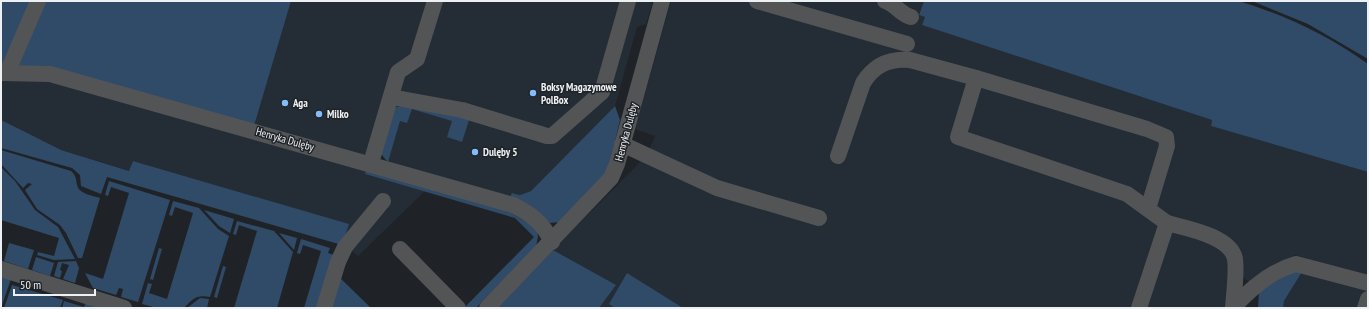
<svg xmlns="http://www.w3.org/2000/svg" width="1369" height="309" viewBox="0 0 1369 309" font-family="'PT Sans Narrow',sans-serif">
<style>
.built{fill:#242c35}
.green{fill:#304b67}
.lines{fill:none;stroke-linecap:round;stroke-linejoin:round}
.minor{stroke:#525456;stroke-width:16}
.poi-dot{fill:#82bcfa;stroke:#1f2327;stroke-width:1.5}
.labels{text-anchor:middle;stroke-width:3;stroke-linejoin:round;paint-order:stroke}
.poi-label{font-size:11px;font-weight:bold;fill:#eef1f4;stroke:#1f2327;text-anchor:start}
.street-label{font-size:11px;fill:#eef1f4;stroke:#1f2327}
</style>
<rect width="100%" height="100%" fill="#1f2327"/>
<g class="built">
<path d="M291 1H431L415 57 396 69 370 158 254 126Z"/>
<path d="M438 1H651L652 5 646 24 637 27 615 106 531 191 520 195 514 193 510 196 388 162 384 159 401 106 395 94Z"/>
<path d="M671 1H924L919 15 925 17 922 25 1212 120 1211 126 1368 172V308H1283L1284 301 1306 266 1308 259 1295 255 1248 281 1240 275 1228 308H599L615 285 553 250 647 155 655 136 635 129Z"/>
<path d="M1 79H51L367 167 365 174 425 191 358 256 348 248 342 245 348 224 133 161 130 171 61 150 18 130 1 120Z"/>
</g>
<g class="green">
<path d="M1 1H291L254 126 1 69Z"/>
<path d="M924 1H1239C1285 15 1329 36 1368 64V172L1211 126 1212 120 922 25 925 17 919 15Z"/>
<path d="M1252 1H1368V59L1308 24Z"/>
<path d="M401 106 470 117 462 142 447 137 452 121 412 109 407 123 400 121 388 162 381 154 393 108Z"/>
<path d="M615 106 620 120 609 166 602 178 560 222 549 223 510 197 512 193 520 195 531 191Z"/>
<path d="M1 120 61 150 129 171 133 161 349 224 342 245 107 177 101 194 81 186 80 175 72 168 1 148Z"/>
<path d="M1 150 71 171C79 177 74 186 81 191 86 195 94 196 100 198L82 258H78L66 233 60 225 37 209 25 190 32 184 28 183 23 188 1 164Z"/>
<path d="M1 167 15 181 35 210 58 227 75 259 54 260 37 255 38 252 54 256 59 238 1 220Z"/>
<path d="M367 167 500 206 536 228 538 236 536 247 476 308H466L465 307 534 237 515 218 365 174Z"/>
<path d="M109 181 170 200 138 302 121 297 123 289 119 288 116 295 93 288 85 273 103 279 129 193 111 187 108 196 105 195Z"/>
<path d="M173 201 199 208 218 229 229 236 210 297C197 294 192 299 184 308H157L142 304 148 283 152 284 149 293 167 299 193 213 175 207 172 216 169 215Z"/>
<path d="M204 210 234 219 230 233 219 226Z"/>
<path d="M237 221 274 231 293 252 277 308H234L257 231 239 225 236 235 233 234Z"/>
<path d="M279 233 297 238 294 250Z"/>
<path d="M301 239 330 248 328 253 337 256 321 308H304L321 251 303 245 300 254 297 253Z"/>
<path d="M9 243 34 250 28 269 4 261Z"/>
<path d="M159 248 162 249 153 280 150 279Z"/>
<path d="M553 250 616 285 599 308H496Z"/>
<path d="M36 257 54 263 50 276 32 270Z"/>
<path d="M76 261 79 268 75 283 63 279 69 265 62 263 60 270 62 271 60 278 54 276 58 262Z"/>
<path d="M223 266 226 267 217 298 214 297Z"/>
<path d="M1294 271 1302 272 1284 301 1283 308H1258L1259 291Z"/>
<path d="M627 273 683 308H684H615L609 304Z"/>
<path d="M1 276 11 279 1 308Z"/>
<path d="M338 276 371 308H327Z"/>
<path d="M12 285 63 300 60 308H4Z"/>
<path d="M200 298 209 299 207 308H187Z"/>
<path d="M87 299 104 308H62L64 301 84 307Z"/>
</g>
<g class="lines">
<g class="minor">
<path d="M757 1 907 44"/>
<path d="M885 1C897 5 900 14 911 17"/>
<path d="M1 73 50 74 513 205C531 214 543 223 552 242"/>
<path d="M7 73 38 1"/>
<path d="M976 78 958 137 1127 194 1167 223"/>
<path d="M391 97 462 110 547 136H552L602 92 628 1"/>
<path d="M622 144 717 188 819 218"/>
<path d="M838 156 863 83C874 65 889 58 910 60L976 78 1147 129 1166 137 1167 146 1148 209"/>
<path d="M371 163 398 72 417 59 435 1"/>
<path d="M400 249 458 308"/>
<path d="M1 269 124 308"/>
<path d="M324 308 338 262 345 247 383 201"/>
<path d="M487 308 611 178 617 164 662 1"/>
<path d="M1139 308 1167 223C1185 228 1231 236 1235 259 1237 271 1234 294 1233 308"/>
<path d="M1233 308C1250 289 1271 271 1296 264L1368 283"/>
<path d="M1365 308 1368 299"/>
</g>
</g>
<g class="poi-dot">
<circle cx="533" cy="93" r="4"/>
<circle cx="285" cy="103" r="4"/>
<circle cx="319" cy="114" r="4"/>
<circle cx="475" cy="152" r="4"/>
</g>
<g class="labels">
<g class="poi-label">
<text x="541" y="91">Boksy Magazynowe<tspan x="541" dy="13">PolBox</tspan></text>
<text x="293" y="107">Aga</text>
<text x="327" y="118">Milko</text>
<text x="483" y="156">Dulęby 5</text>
</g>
<g class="street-label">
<text transform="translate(626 132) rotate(-75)" y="4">Henryka Dulęby</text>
<text transform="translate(285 139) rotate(16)" y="4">Henryka Dulęby</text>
</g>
</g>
<rect width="1369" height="309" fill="none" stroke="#eef1f4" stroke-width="4"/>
<path d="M14 289v6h81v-6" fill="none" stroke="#eef1f4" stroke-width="2"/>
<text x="20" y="289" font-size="12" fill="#eef1f4" stroke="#1f2327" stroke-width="3" paint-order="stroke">50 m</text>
</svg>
